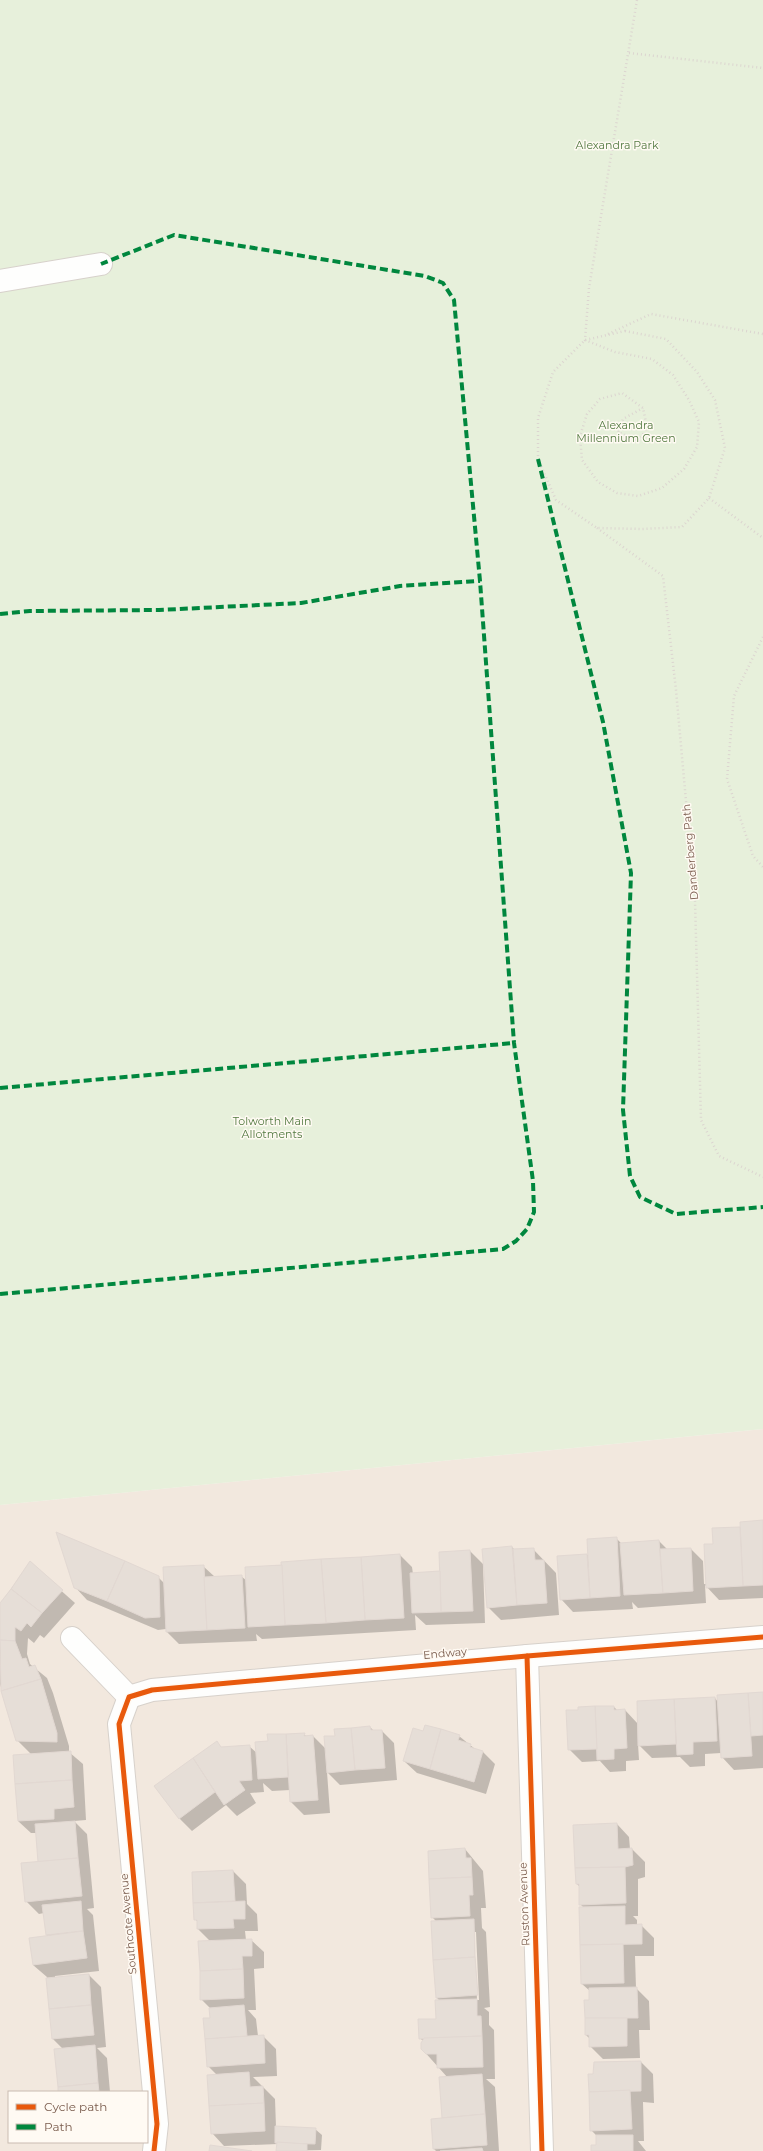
<svg xmlns="http://www.w3.org/2000/svg" width="763" height="2151" viewBox="0 0 763 2151" font-family="Montserrat,sans-serif">
<style>
.residential{fill:#f2e8de;fill-rule:evenodd}
.green{fill:#e7f0db}
.shadow{fill:#0003;fill-rule:evenodd}
.building{fill:#e6ded7;stroke:#e2d8d2}
.lines{fill:none;stroke-linecap:round;stroke-linejoin:round}
.minor-casing{stroke:#d7d1cb;stroke-width:24}
.path{stroke:#dcd5d0;stroke-width:2.5;stroke-dasharray:1 3;stroke-linecap:butt}
.minor{stroke:#fefefd;stroke-width:22}
.quiet{stroke:#00873e;stroke-width:4;stroke-dasharray:8 4;stroke-linecap:butt}
.cycleway-casing{stroke:#fffaf3;stroke-width:8}
.cycleway{stroke:#e8590c;stroke-width:5}
.labels{text-anchor:middle;stroke-width:3;stroke-linejoin:round;paint-order:stroke}
.park-label{font-size:11px;fill:#537a41;stroke:#fffaf3}
.street-label{font-size:11px;fill:#7a5c4d;stroke:#fffaf3}
</style>
<rect width="100%" height="100%" fill="#f9f5f0"/>
<path class="residential" d="M763 1429V2151H0V1505ZM9 2092H147V2142H9Z"/>
<path class="green" d="M0 0H763V1429L0 1505Z"/>
<g class="shadow">
<path d="M763 1521V1598L719 1600 705 1585 706 1603 638 1608 632 1602 633 1609 573 1612 561 1599 558 1557 588 1555 616 1538 622 1544 659 1541 668 1550 691 1549 703 1561 704 1584H706L714 1545 713 1529 742 1528Z"/>
<path d="M512 1547 515 1550 533 1549 556 1573 559 1615 501 1620 488 1607Z"/>
<path d="M470 1551 483 1564 485 1623 426 1625 415 1615 416 1630 262 1639 256 1634 257 1641 179 1644 167 1632 166 1629 158 1630 87 1600 75 1587 158 1577 164 1583 203 1566 215 1577 241 1576 247 1581 246 1568 400 1555 412 1567 413 1574 441 1572Z"/>
<path d="M30 1563 75 1603 44 1638 40 1635 34 1643 28 1638 27 1654 30 1664 47 1678 53 1693 69 1746V1752L83 1764 86 1820 74 1821 87 1834 94 1908 87 1909 93 1915 99 1971 55 1976V1978L89 1975 101 1987 106 2047 97 2048 107 2058 110 2092H60L63 2049 53 2039 47 1977 33 1965 47 1936 44 1913 39 1914 26 1901 39 1863 36 1833H31L18 1821 31 1754 17 1740 0 1684V1604Z"/>
<path d="M763 1693V1768L734 1770 722 1757 721 1753 705 1754V1766L690 1767 680 1757 652 1758 638 1744 639 1760 626 1761V1771L610 1772 600 1761 582 1762 569 1749 614 1707 618 1711 625 1710 638 1724V1702L715 1698 718 1702V1696Z"/>
<path d="M370 1727 374 1731H382L394 1743 397 1780 340 1785 327 1772 330 1813 304 1815 291 1802 290 1790 272 1791 263 1783 264 1792 250 1793 256 1803 237 1816 226 1805 192 1831 180 1819 155 1786 217 1743 222 1748 249 1746 257 1753 269 1742 268 1735 304 1734 307 1737 313 1736 326 1749 336 1737Z"/>
<path d="M424 1732 459 1736 475 1749 483 1752 495 1764 486 1794 417 1773 404 1761Z"/>
<path d="M617 1824 629 1837 630 1849H632L645 1862V1877L638 1879V1916H633L637 1920V1925H641L654 1938V1956H635L636 1988 649 2001 650 2030H639L640 2058 603 2059 590 2046V2039L586 2035 590 1991 582 1984 580 1908H584L580 1904V1887L577 1884Z"/>
<path d="M465 1849 483 1871 486 1908H481L482 1928 486 1932 490 2007 484 2008 489 2012V2025L494 2030 495 2079H486L495 2087 499 2151H436L434 2149 444 2119 448 2078 422 2049 423 2041 420 2038 437 2020 440 2001 437 1998V1922L432 1917ZM474 1932H476L479 2000H477Z"/>
<path d="M233 1871 246 1884 247 1904 257 1914 258 1931H245L246 1940H251L264 1952V1968L254 1969 256 2010H248L256 2019 258 2036H263L276 2049 277 2076 253 2077 275 2099 276 2127 315 2129 322 2135 321 2150 277 2151 278 2144 224 2146 212 2133 217 2075 208 2066 204 2019 211 2018 210 2008 201 1999 211 1942 198 1929V1922L195 1919 193 1873Z"/>
<path d="M641 2062 653 2074 654 2103 643 2102 644 2141H638L646 2151H592L597 2146V2136L591 2130Z"/>
</g>
<g class="building">
<path d="M763 1520V1585L743 1586 740 1522Z"/>
<path d="M740 1527 743 1586 706 1588 704 1544H713L712 1528Z"/>
<path d="M56 1532 125 1561 107 1601 74 1588Z"/>
<path d="M617 1537 620 1596 590 1598 587 1539Z"/>
<path d="M659 1540 663 1593 624 1595 620 1543Z"/>
<path d="M512 1546 517 1605 487 1608 482 1549Z"/>
<path d="M534 1548 535 1560H544L547 1603 517 1605 513 1549Z"/>
<path d="M691 1548 693 1591 663 1593 660 1549Z"/>
<path d="M470 1550 473 1611 441 1612 439 1552Z"/>
<path d="M400 1554 404 1618 365 1620 361 1557Z"/>
<path d="M587 1554 590 1598 560 1600 557 1556Z"/>
<path d="M361 1557 365 1620 326 1623 321 1559Z"/>
<path d="M321 1559 326 1623 285 1625 281 1562Z"/>
<path d="M30 1561 63 1590 42 1613 11 1589Z"/>
<path d="M125 1561 159 1576 160 1617 145 1618 107 1601Z"/>
<path d="M204 1565 207 1630 166 1632 163 1567Z"/>
<path d="M282 1565 285 1625 248 1627 245 1567Z"/>
<path d="M440 1571 441 1612 412 1613 410 1573Z"/>
<path d="M242 1575 245 1628 207 1630 204 1577Z"/>
<path d="M11 1589 42 1613 31 1627 27 1623 21 1631 15 1627V1641L0 1640V1603Z"/>
<path d="M0 1640 15 1641 22 1659 26 1658 29 1667 35 1665 41 1679 1 1691Z"/>
<path d="M41 1679 57 1733V1742L16 1741 1 1691Z"/>
<path d="M763 1692V1735L751 1736 748 1693Z"/>
<path d="M748 1693 752 1756 721 1758 717 1695Z"/>
<path d="M715 1697 717 1741 693 1742V1754L677 1755 674 1699Z"/>
<path d="M674 1699 676 1744 638 1746 637 1701Z"/>
<path d="M595 1706H614V1710L625 1709 627 1748 614 1749V1759L597 1760Z"/>
<path d="M595 1706 597 1749 568 1750 566 1710H578V1707Z"/>
<path d="M425 1725 441 1729 430 1769 403 1761 413 1728 423 1731Z"/>
<path d="M370 1726 371 1730H382L385 1768 355 1770 351 1728Z"/>
<path d="M351 1728 355 1770 327 1773 324 1736H335L334 1729Z"/>
<path d="M441 1729 460 1735 458 1740 471 1744 470 1747 483 1751 474 1782 430 1769Z"/>
<path d="M305 1733 304 1736 313 1735 318 1800 290 1802 286 1734Z"/>
<path d="M267 1734H286L288 1777 258 1779 255 1742 268 1741Z"/>
<path d="M217 1741 221 1747 250 1745 252 1780 239 1781 245 1790 224 1805 193 1758Z"/>
<path d="M71 1751 72 1780 15 1784 13 1755Z"/>
<path d="M193 1758 215 1792 179 1819 154 1786Z"/>
<path d="M72 1780 74 1807 54 1809V1819L18 1821 15 1784Z"/>
<path d="M75 1821 78 1858 38 1862 35 1824Z"/>
<path d="M617 1823 618 1849 632 1848 633 1865 625 1867 575 1868 573 1825Z"/>
<path d="M465 1848 466 1858H471L472 1877 429 1879 428 1851Z"/>
<path d="M78 1858 82 1896 25 1902 21 1863Z"/>
<path d="M625 1867 626 1903 579 1905V1884H576L575 1868Z"/>
<path d="M233 1870 235 1901 193 1903 192 1872Z"/>
<path d="M472 1877 473 1895H469L470 1916 431 1918 429 1879Z"/>
<path d="M81 1901 83 1931 46 1935 42 1905Z"/>
<path d="M245 1901V1919H233L234 1928 197 1929V1920H194L193 1903Z"/>
<path d="M625 1906V1925L642 1924V1944L580 1945 579 1907Z"/>
<path d="M474 1919 475 1957 433 1960 431 1921Z"/>
<path d="M83 1931 87 1958 33 1965 29 1938Z"/>
<path d="M252 1939V1956H242L243 1969 200 1971 198 1941Z"/>
<path d="M623 1944 624 1983 581 1984 580 1945Z"/>
<path d="M475 1957 478 1995 436 1998 433 1960Z"/>
<path d="M243 1969 244 1998 200 2000V1971Z"/>
<path d="M89 1974 91 2005 49 2009 46 1978Z"/>
<path d="M637 1987 638 2018H585L584 2000H589V1988Z"/>
<path d="M477 1999V2016H481L482 2036 419 2039 418 2019H436L435 2000Z"/>
<path d="M91 2005 94 2035 52 2039 49 2009Z"/>
<path d="M244 2005 247 2036 205 2039 203 2018H210L209 2008Z"/>
<path d="M585 2018H627V2046L589 2047V2035H585Z"/>
<path d="M264 2035 265 2063 207 2067 205 2039Z"/>
<path d="M482 2036 483 2067 437 2068V2054H426L421 2049V2043L424 2038Z"/>
<path d="M95 2045 98 2083 58 2087 54 2049Z"/>
<path d="M641 2061V2091L589 2092 588 2074H593L594 2062Z"/>
<path d="M249 2072 250 2087 263 2086 264 2103 209 2106 207 2075Z"/>
<path d="M482 2074 485 2114 442 2118 439 2077Z"/>
<path d="M98 2083 99 2092H58V2087Z"/>
<path d="M630 2090 632 2129 590 2131 589 2092Z"/>
<path d="M264 2103 265 2131 211 2134 209 2106Z"/>
<path d="M485 2114 487 2145 433 2149 431 2119Z"/>
<path d="M275 2126 316 2128 315 2144 275 2143Z"/>
<path d="M596 2135H633V2151H591V2145H596Z"/>
<path d="M277 2142 307 2144V2151H276Z"/>
<path d="M210 2145 252 2151H209Z"/>
<path d="M482 2148 483 2151H440Z"/>
</g>
<g class="lines">
<g class="minor-casing">
<g id="minor">
<path d="M0 281 101 264"/>
<path d="M72 1638 129 1697"/>
<path d="M527 1656 542 2151"/>
<path d="M129 1697 152 1690 527 1656 763 1637"/>
<path d="M129 1697 119 1724 157 2124 154 2151"/>
</g>
</g>
<g class="path">
<path d="M637 0 589 288 585 340 615 352 652 359 673 375 689 400 699 422 697 447 684 469 662 488 638 496 617 493 598 482 582 460 580 436 587 414 600 399 622 393 643 408 647 427 639 441 618 432 623 419 643 408"/>
<path d="M629 53 763 68"/>
<path d="M625 331 666 339 697 372 715 400 725 448 709 498 682 527 642 529 597 528 556 500 538 459V418L553 372 585 340Z"/>
<path d="M608 334 651 314 763 334"/>
<path d="M709 498 763 538"/>
<path d="M597 528 663 576 676 690 695 901 701 1120 719 1156 763 1177"/>
<path d="M763 637 734 696 727 779 753 856 763 867"/>
</g>
<use href="#minor" class="minor"/>
<g class="quiet">
<path d="M538 459 603 722 631 873 623 1110 630 1176 640 1197 676 1214 763 1207"/>
<path d="M0 614 30 611 159 610 301 603 400 586 480 581"/>
<path d="M0 1088 514 1043"/>
<path d="M0 1294 503 1249 516 1241 527 1229 534 1212 533 1181 514 1043 480 581 454 300 443 283 425 276 174 235 101 264"/>
</g>
<g class="cycleway-casing">
<g id="cycleway">
<path d="M527 1656 542 2151"/>
<path d="M154 2151 157 2124 119 1724 129 1697 152 1690 527 1656 763 1637"/>
</g>
</g>
<use href="#cycleway" class="cycleway"/>
</g>
<g class="labels">
<g class="park-label">
<text x="617" y="149">Alexandra Park</text>
<text x="626" y="429">Alexandra<tspan x="626" dy="13">Millennium Green</tspan></text>
<text x="272" y="1125">Tolworth Main<tspan x="272" dy="13">Allotments</tspan></text>
</g>
<g class="street-label">
<text transform="translate(690 852) rotate(-95)" y="4">Danderberg Path</text>
<text transform="translate(445 1653) rotate(-5)" y="4">Endway</text>
<text transform="translate(524 1904) rotate(-92)" y="4">Ruston Avenue</text>
<text transform="translate(128 1924) rotate(-95)" y="4">Southcote Avenue</text>
</g>
</g>
<rect x="8" y="2091" width="140" height="52" fill="#fffaf3" stroke="#cabbb1"/>
<rect x="16" y="2104" width="20" height="6" fill="#e8590c" stroke="#cabbb1"/>
<text x="44" y="2111" font-size="12" fill="#7a5c4d">Cycle path</text>
<rect x="16" y="2124" width="20" height="6" fill="#00873e" stroke="#cabbb1"/>
<text x="44" y="2131" font-size="12" fill="#7a5c4d">Path</text>
</svg>
